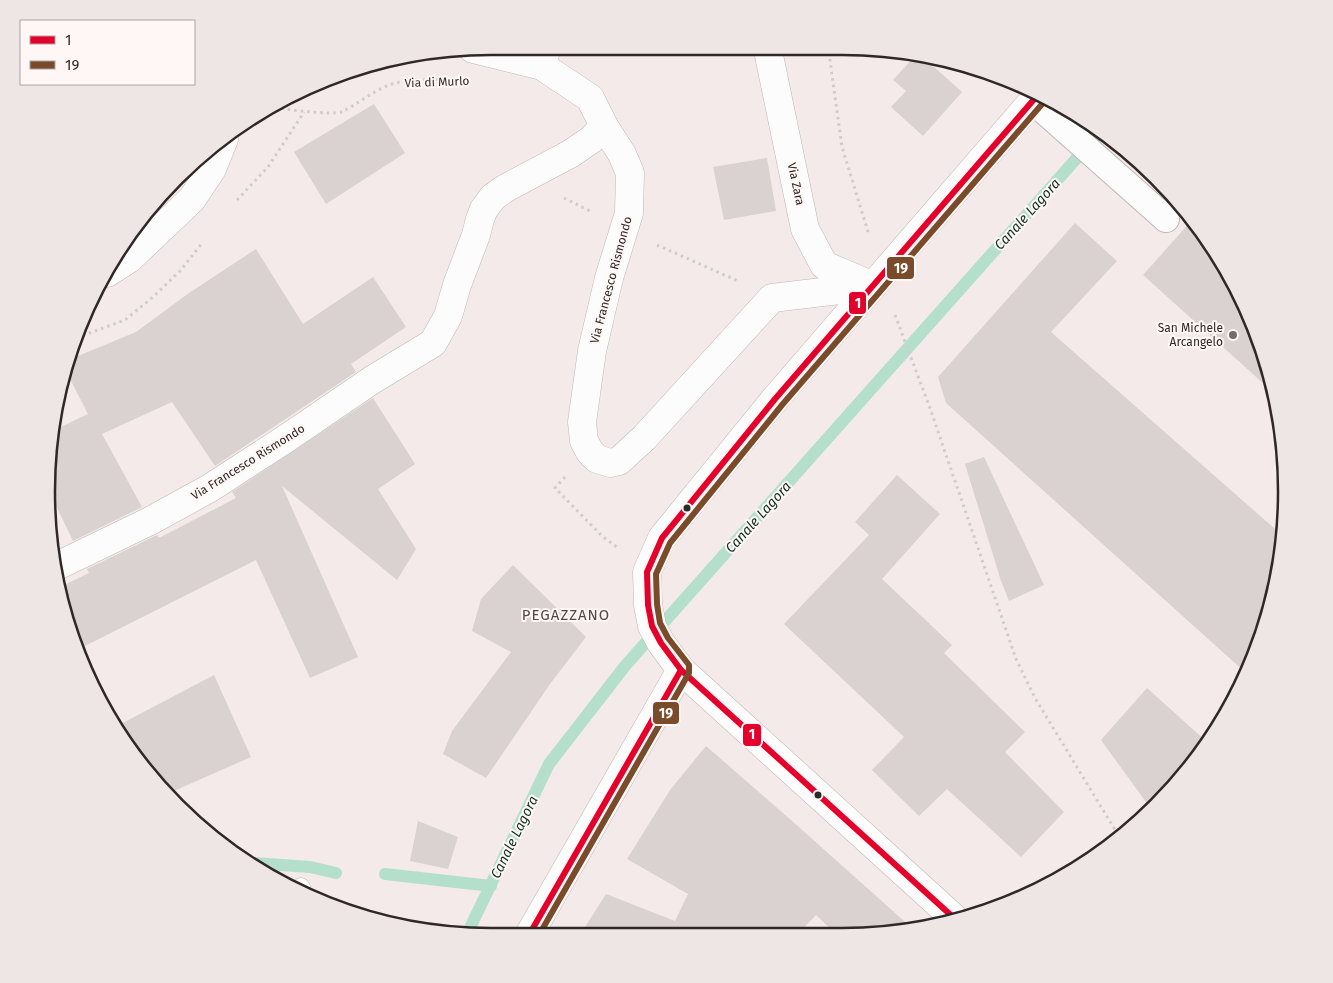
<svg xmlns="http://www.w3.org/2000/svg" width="1333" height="983" viewBox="0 0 1333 983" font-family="'Fira Sans',sans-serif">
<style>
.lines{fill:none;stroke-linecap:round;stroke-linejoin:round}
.stream{stroke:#b4e0cb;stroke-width:12}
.building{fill:#d9d2d1}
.service-casing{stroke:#bfb7b6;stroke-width:19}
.pedestrian-casing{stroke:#bfb7b6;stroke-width:28}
.minor-casing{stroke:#bfb7b6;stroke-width:29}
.tertiary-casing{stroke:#bfb7b6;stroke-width:29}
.path{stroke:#cfcccb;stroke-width:3;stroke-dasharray:2.5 4;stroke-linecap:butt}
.service{stroke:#fdfcfc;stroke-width:18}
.pedestrian{stroke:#fdfcfc;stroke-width:26}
.minor{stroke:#fdfcfc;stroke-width:28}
.tertiary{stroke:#fdfcfc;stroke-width:28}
.bus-1-casing{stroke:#fef7f6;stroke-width:10}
.bus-2-casing{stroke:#fef7f6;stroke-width:10}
.bus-1{stroke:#e4002b;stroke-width:6}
.bus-2{stroke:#7a4b2a;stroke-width:6}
.poi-dot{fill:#746c6b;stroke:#fef7f6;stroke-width:2}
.bus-dot{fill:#2f2827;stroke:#fef7f6;stroke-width:2}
.labels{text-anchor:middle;stroke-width:4;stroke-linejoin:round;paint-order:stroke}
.street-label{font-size:12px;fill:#2f2827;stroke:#fef7f6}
.poi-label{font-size:12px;fill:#2f2827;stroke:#fef7f6;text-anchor:end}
.water-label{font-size:14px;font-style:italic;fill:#113024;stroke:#fef7f6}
.quarter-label{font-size:15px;letter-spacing:1px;fill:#554744;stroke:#fef7f6}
.rim{fill:none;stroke:#2f2827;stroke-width:2.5}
.line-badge{stroke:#fef7f6;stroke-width:2}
.badge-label{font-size:14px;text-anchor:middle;font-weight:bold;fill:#fff}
</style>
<rect width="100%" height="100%" fill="#f4eae9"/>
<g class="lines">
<g class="stream">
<path d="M252 863 310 867 336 873"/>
<path d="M385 874 491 886"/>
<path d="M466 936 549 764 625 666 1100 132"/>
</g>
</g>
<g class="building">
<path d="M915 56 923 57 962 92 923 136 891 107 906 91 893 80Z"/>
<path d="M374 104 405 153 326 204 294 152Z"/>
<path d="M767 158 776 211 724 220 713 167Z"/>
<path d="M1193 219 1241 294 1272 376 1275 394 1143 275Z"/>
<path d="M1075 223 1117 261 1051 332 1283 536V549L1263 634 1246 673 946 403 938 377Z"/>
<path d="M256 249 303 324 373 277 406 327 351 364 356 372 215 466 172 402 102 434 142 507 73 541 50 493V432L88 414 68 375 73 358 136 332 189 293Z"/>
<path d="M373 398 415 464 378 489 416 549 397 580 282 486 358 657 310 678 256 560 77 650 60 587 89 573 87 569 157 535 159 538 236 498 232 492Z"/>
<path d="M984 457 1044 585 1009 601 1001 581 965 464Z"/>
<path d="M897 475 940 514 882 579 952 645 944 653 1025 732 1005 752 1064 812 1021 857 947 789 919 816 872 770 904 737 784 624 869 535 855 522Z"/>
<path d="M513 565 586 637 550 684 486 778 443 754 452 731 511 652 472 631 481 599Z"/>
<path d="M214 675 251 757 167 794 138 763 117 726Z"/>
<path d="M1147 688 1207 742 1176 785 1151 809 1101 740Z"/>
<path d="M706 746 791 820 913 929 900 933H835L816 915 798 934 580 935 606 894 675 921 688 894 627 859 670 790Z"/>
<path d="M418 821 458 837 448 869 410 861Z"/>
</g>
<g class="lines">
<g class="service-casing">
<path id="service" d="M299 892 301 887"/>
</g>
<g class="pedestrian-casing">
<path id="pedestrian" d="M1033 101 1166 219"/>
</g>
<g class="minor-casing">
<g id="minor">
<path d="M542 66 547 46"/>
<path d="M55 567 150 521 210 488 287 438 372 380 433 343 448 316 457 285 476 235 480 219 484 209 493 197 506 188 570 154 592 139 604 126"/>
<path d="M681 670 954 918"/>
</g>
</g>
<g class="tertiary-casing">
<g id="tertiary">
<path d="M767 46 805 229 824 265 871 285"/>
<path d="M473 49 542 66 590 98 604 126 622 154 630 173 629 213 609 278 592 351 582 422 584 441 590 452 597 459 610 463 619 461 644 438 772 298 873 286"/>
<path d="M107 273 129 259 192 199 212 169 224 139"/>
<path d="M529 935 681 670 661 643 652 626 648 605 647 572 662 538 775 399 1036 97"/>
</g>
</g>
<g class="path">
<path d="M828 46 842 147 869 235"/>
<path d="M275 107C287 110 331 115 341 112 357 105 374 90 392 84 412 78 433 80 454 80"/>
<path d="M564 198 592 212"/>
<path d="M237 200 268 167 304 112"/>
<path d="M657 245 738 281"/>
<path d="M895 315 930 408 1016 659 1035 698 1120 838"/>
<path d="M78 340 84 335 125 320 154 296 180 271 203 242"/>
<path d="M565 477 555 488 602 536 618 548"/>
</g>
<use href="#service" class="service"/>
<use href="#pedestrian" class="pedestrian"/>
<use href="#minor" class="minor"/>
<use href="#tertiary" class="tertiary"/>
<g class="bus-1-casing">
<g id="bus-1">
<path d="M954 918 681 670 661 643 652 626 648 605 647 572 662 538 775 399 1036 97"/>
<path d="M529 935 681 670"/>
</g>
</g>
<g class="bus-2-casing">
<path id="bus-2" d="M539 935 689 673V665L668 638 660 623 657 604 656 574 670 543 782 405 1043 103"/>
</g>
<use href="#bus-1" class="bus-1"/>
<use href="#bus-2" class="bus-2"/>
</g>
<circle class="poi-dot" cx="1233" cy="335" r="5"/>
<g class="bus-dot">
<circle cx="687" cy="508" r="4.5"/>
<circle cx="818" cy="795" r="4.5"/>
</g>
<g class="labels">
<g class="street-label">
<text transform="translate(437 82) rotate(-2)" y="4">Via di Murlo</text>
<text transform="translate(796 184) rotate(78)" y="4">Via Zara</text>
<text transform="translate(611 280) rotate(-75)" y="4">Via Francesco Rismondo</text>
<text transform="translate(248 462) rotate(-32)" y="4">Via Francesco Rismondo</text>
</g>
<g class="poi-label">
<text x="1223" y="332">San Michele<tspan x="1223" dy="14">Arcangelo</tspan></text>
</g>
<g class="water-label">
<text transform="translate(1027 214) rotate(-48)" y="5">Canale Lagora</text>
<text transform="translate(758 517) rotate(-48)" y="5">Canale Lagora</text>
<text transform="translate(514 837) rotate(-64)" y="5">Canale Lagora</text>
</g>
<g class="quarter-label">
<text x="566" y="620">PEGAZZANO</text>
</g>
</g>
<path d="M0 0H1333V983H0ZM491 55H842A436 436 0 0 1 1278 491V492A436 436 0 0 1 842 928H491A436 436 0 0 1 55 492V491A436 436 0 0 1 491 55Z" fill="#ede6e5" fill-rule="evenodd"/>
<path class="rim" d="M491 55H842A436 436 0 0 1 1278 491V492A436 436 0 0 1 842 928H491A436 436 0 0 1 55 492V491A436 436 0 0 1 491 55Z"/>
<g class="line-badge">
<rect x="886" y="256" width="29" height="24" rx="5" fill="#7a4b2a"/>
<rect x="848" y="291" width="19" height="24" rx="5" fill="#e4002b"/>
<rect x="652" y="701" width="28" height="24" rx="5" fill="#7a4b2a"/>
<rect x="742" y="723" width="20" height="24" rx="5" fill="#e4002b"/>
</g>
<g class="badge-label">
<text x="901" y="273">19</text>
<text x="858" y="308">1</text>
<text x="666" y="718">19</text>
<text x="752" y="739">1</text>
</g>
<rect x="20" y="20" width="175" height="65" fill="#fef7f6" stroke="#aba4a3"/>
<rect x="30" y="36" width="25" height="8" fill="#e4002b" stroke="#aba4a3"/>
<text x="65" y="45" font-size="15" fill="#2f2827">1</text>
<rect x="30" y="61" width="25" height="8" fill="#7a4b2a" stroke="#aba4a3"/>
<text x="65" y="70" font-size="15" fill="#2f2827">19</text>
</svg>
